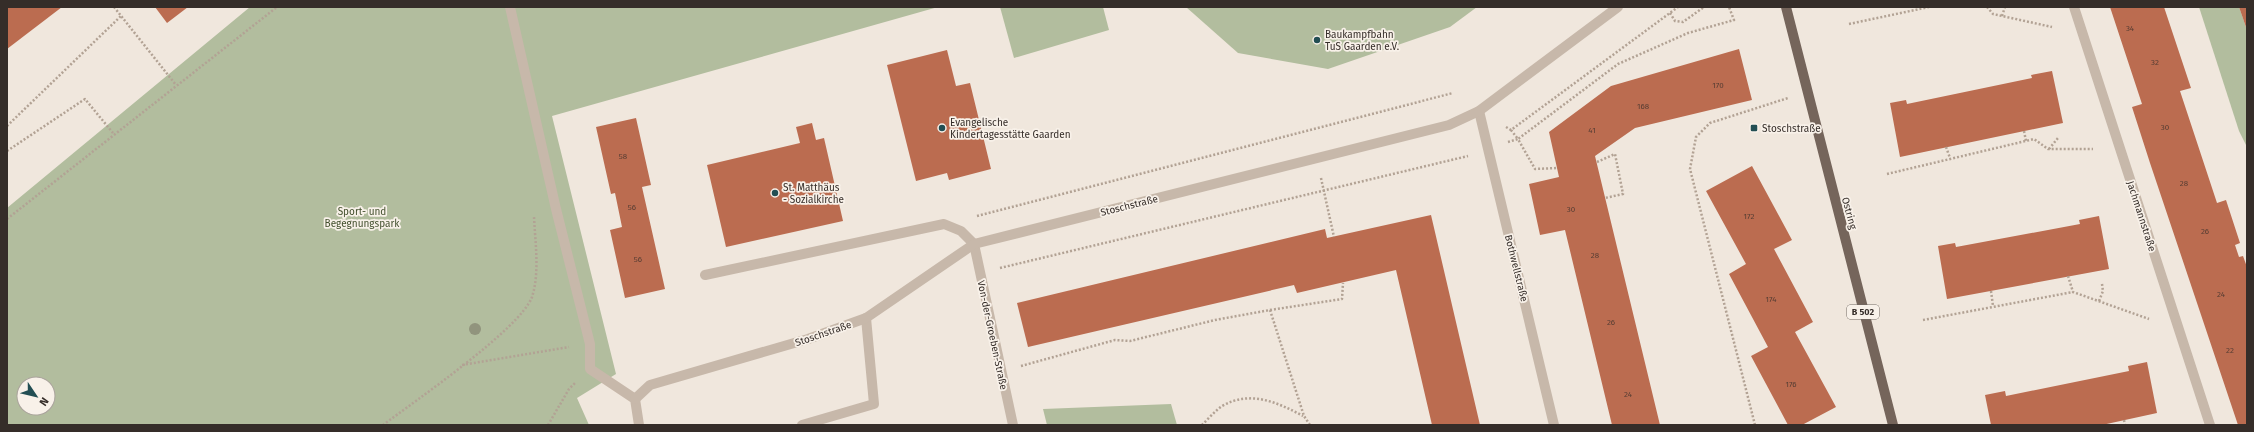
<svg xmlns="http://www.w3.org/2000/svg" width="2254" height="432" viewBox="0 0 2254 432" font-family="'Fira Sans',sans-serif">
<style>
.green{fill:#b2bd9e;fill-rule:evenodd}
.building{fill:#bb6c50}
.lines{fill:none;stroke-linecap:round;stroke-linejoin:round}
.path{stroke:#b2a294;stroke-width:2.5;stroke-dasharray:2 2;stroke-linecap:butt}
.lane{stroke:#c7b8aa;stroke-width:10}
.street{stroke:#c7b8aa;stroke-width:10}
.primary{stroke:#75655b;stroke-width:10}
.tree{fill:#91947d}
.poi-dot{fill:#224e53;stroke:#f8f1e9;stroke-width:1.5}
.labels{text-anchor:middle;stroke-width:3.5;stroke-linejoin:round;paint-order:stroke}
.number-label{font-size:8px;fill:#563d33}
.shield{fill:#f8f1e9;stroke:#706863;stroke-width:1}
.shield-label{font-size:9px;font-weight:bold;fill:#352d29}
.poi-label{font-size:10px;fill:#352d29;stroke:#f8f1e9;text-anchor:start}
.street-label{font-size:10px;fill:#352d29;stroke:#f8f1e9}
.park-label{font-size:10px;fill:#44512f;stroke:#f8f1e9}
</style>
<rect width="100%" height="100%" fill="#f0e7dd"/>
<g class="green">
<path d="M250 7H938L552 116 616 374 577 398 589 425H7V208ZM24 384H48V408H24Z"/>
<path d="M1000 7H1103L1109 30 1014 58Z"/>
<path d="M1186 7H1477L1450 27 1328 69 1238 53Z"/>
<path d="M2199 7H2239L2247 30V147L2239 131Z"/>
<path d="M1171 404 1177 425H1047L1043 409Z"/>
</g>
<g class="building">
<path d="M7 7H62L7 49Z"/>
<path d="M155 7H188L167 23Z"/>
<path d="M2110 7H2164L2191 88 2180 91 2217 203 2226 200 2240 243 2235 245 2239 257 2243 256 2247 267V425H2238L2150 163 2132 107 2142 104Z"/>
<path d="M2239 7H2247V30Z"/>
<path d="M1739 49 1752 100 1635 128 1595 156 1660 425H1612L1565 230 1540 235 1529 184 1559 177 1549 132 1611 86Z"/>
<path d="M947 50 956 86 970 83 991 169 949 180 947 173 916 181 887 65Z"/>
<path d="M2052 71 2063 123 1900 157 1890 103 1906 100 1907 104 2032 78 2031 75Z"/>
<path d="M636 118 651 185 642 187 665 289 625 298 610 230 622 227 615 193 611 194 596 127Z"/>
<path d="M812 123 816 140 824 138 843 221 726 247 707 165 800 143 796 127Z"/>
<path d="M1752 166 1792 240 1774 249 1813 322 1795 332 1836 407 1802 425H1788L1751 356 1768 347 1729 274 1746 264 1706 191Z"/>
<path d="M1431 215 1480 425H1432L1396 270 1297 293 1294 285 1028 347 1017 303 1325 229 1327 238Z"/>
<path d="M2099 216 2109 269 1947 299 1938 246 1955 243 1956 247 2080 224 2079 220Z"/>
<path d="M2147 362 2157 413 2102 425H1991L1985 395 2005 391 2006 396 2129 371 2128 366Z"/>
</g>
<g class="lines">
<g class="path">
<path d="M114 7 176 85"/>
<path d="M1987 7 1993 14 2052 27"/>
<path d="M1670 13 1675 21 1683 22 1704 7"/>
<path d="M2002 16 2005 7"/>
<path d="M1849 24 1929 7"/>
<path d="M7 126 121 16"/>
<path d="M1506 127 1511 130 1678 7"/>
<path d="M1511 130 1518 139 1618 64 1688 33 1734 20 1729 7"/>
<path d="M2024 131 2026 141"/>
<path d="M1508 142 1518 139 1535 169 1557 168"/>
<path d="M1946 147 1950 158"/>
<path d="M2049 149 2058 138"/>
<path d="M7 151 85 99 113 133"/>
<path d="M1597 162 1615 154 1623 194 1605 198"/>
<path d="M1887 174 2034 139 2048 149H2093"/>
<path d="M1321 178 1334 237"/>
<path d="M977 216 1453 93"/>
<path d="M7 219 277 7"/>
<path d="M1000 268 1468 156"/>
<path d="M2068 276 2073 292 2149 319"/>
<path d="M1991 291 1993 306"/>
<path d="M2099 301 2103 291 2102 284"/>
<path d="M1270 310 1342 299 1343 283"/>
<path d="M1923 320 2073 292"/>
<path d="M462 365 569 347"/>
<path d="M1021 366 1115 340 1130 341 1215 320 1270 310 1304 416 1310 425"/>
<path d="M2124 420 2125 425"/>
<path d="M383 425C415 401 520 329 532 297 540 272 535 242 534 216"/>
<path d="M548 425 569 389 575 383"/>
<path d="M1202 425C1208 419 1215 411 1222 406 1250 390 1277 402 1303 416"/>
<path d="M1755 425 1690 169 1696 137 1710 123 1788 98"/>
</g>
<g class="lane">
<path d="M510 7 556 209 590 344V369L635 399 639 425"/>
<path d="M705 275 944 224 961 231 974 244"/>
<path d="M802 425 874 404 866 318"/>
</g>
<g class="street">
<path d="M2074 7 2210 425"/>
<path d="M1479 111 1554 425"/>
<path d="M974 244 1013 425"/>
<path d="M635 399 650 385 808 339 866 318 974 244 1449 125 1479 111 1618 7"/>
</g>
<path class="primary" d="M1786 7 1893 425"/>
</g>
<circle class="tree" cx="475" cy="329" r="6"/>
<g class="poi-dot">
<circle cx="1317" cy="40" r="4"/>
<circle cx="942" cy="128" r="4"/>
<rect x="1750" y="124" width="8" height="8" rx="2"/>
<circle cx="775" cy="193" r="4"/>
</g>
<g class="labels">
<g class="number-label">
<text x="2130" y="31">34</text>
<text x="2155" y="65">32</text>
<text x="1718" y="88">170</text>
<text x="1643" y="109">168</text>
<text x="2165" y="130">30</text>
<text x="1592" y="133">41</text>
<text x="623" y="159">58</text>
<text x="2184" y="186">28</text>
<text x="632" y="210">56</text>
<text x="1571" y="212">30</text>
<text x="1749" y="219">172</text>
<text x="2205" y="234">26</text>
<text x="1595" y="258">28</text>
<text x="638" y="262">56</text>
<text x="2221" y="297">24</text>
<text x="1771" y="302">174</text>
<text x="1611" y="325">26</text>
<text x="2230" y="353">22</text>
<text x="1791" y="387">176</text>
<text x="1628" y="397">24</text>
</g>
<rect class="shield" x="1847" y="305" width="32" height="14" rx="3"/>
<g class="shield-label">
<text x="1863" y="315">B 502</text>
</g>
<g class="poi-label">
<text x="1325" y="38">Baukampfbahn<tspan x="1325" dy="12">TuS Gaarden e.V.</tspan></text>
<text x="950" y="126">Evangelische<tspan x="950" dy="12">Kindertagesstätte Gaarden</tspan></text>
<text x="1762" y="132">Stoschstraße</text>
<text x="783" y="191">St. Matthäus<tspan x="783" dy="12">- Sozialkirche</tspan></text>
</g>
<g class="street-label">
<text transform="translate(1129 205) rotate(-14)" y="4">Stoschstraße</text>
<text transform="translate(1850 213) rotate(75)" y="4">Ostring</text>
<text transform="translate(2142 216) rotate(72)" y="4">Jachmannstraße</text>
<text transform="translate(1517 268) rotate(76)" y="4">Bothwellstraße</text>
<text transform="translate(823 333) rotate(-19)" y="4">Stoschstraße</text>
<text transform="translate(993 335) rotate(78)" y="4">Von-der-Groeben-Straße</text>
</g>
<g class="park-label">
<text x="362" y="215">Sport- und<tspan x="362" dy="12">Begegnungspark</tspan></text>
</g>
</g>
<rect width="2254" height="432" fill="none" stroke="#352d29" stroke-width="16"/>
<g transform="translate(36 396) rotate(125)"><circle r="19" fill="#f8f1e9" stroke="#aaa39c"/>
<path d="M0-3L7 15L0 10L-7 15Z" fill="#224e53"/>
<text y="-6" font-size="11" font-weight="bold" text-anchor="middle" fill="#352d29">N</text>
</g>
</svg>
